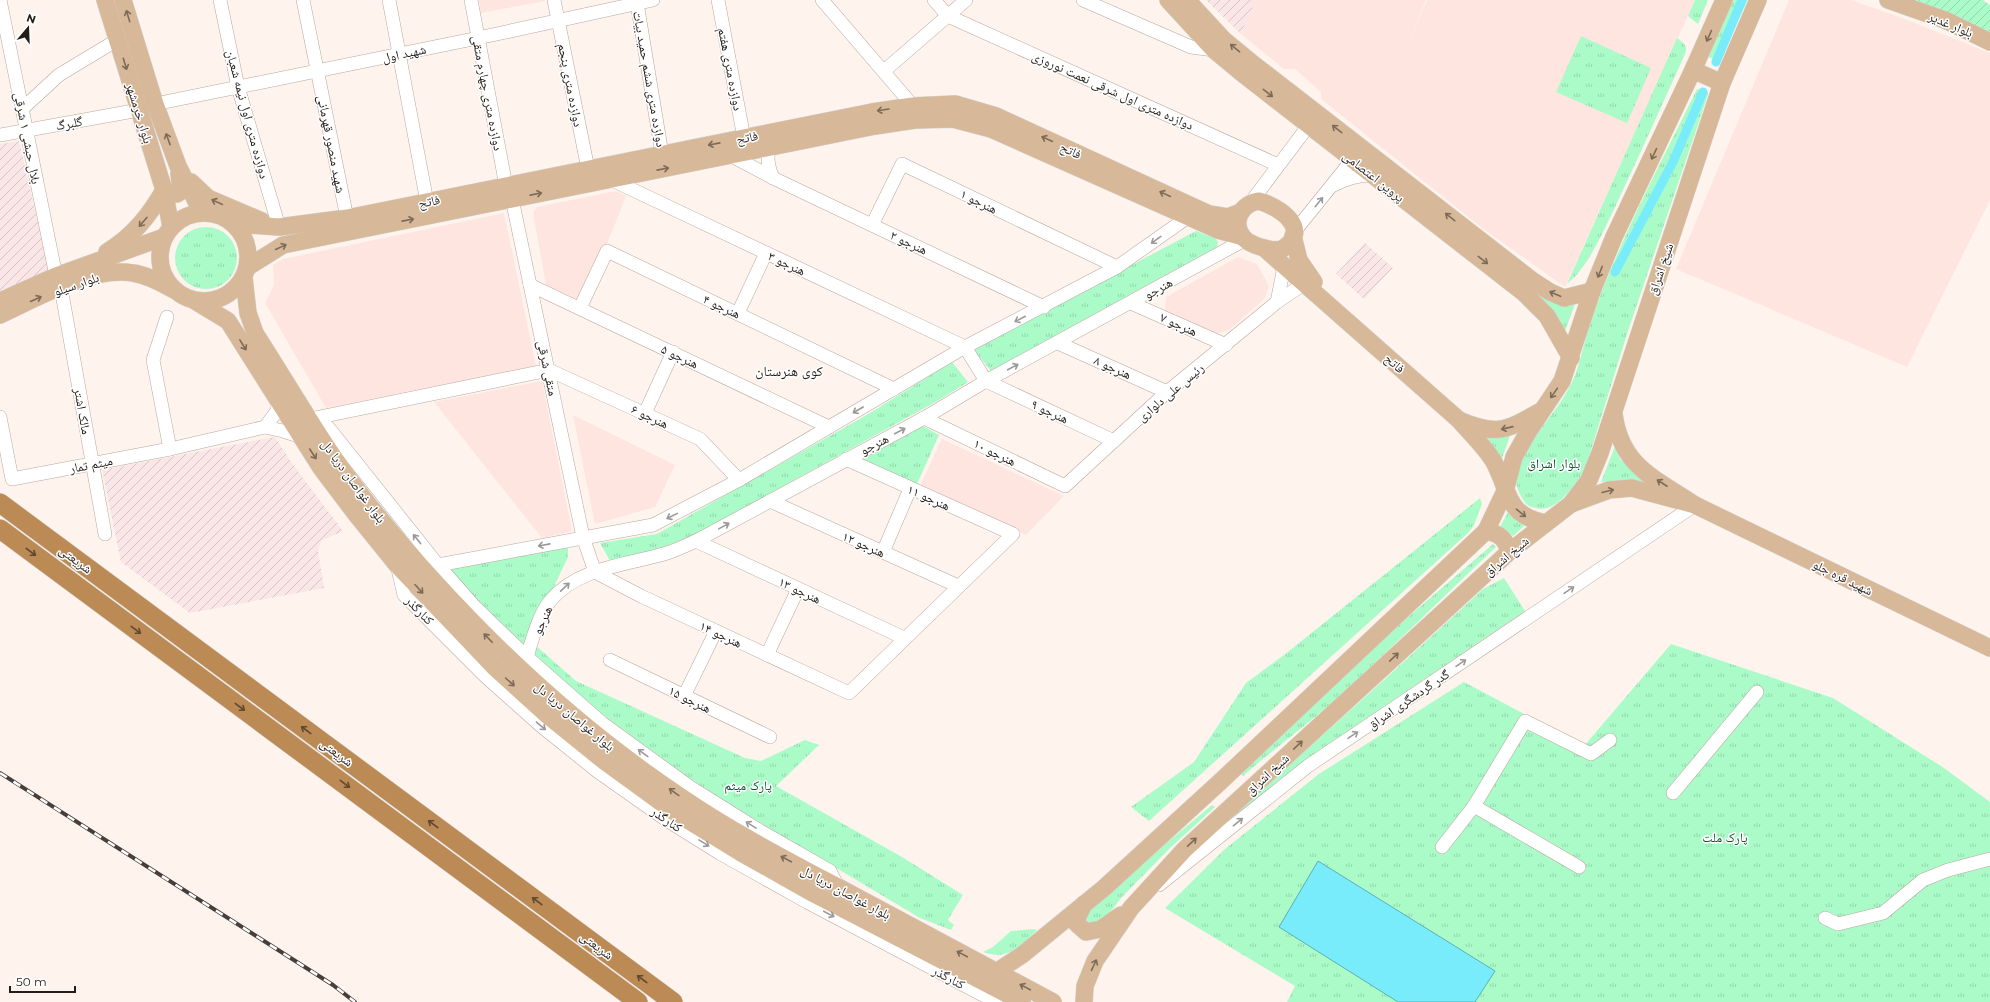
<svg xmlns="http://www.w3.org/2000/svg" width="1990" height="1002" viewBox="0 0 1990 1002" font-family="Montserrat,'Noto Naskh Arabic',sans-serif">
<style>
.industrial{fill:url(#industrial-furrows)}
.education{fill:#ffe5df}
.grass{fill:url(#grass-tufts)}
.garden{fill:url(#garden-furrows)}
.water{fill:#78ecfb;stroke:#5eaeb7}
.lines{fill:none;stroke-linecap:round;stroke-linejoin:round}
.canal{stroke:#78ecfb;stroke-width:9}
.minor-casing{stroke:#b8a79e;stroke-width:14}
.major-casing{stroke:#d3d2d1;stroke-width:18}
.highway-casing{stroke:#d3d2d1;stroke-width:20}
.minor{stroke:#fff;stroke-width:13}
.major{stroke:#d7b999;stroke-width:17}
.highway{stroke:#bc8b55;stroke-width:19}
.rail-casing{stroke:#453e3a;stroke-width:4}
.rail{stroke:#fff;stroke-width:2.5;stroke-dasharray:8;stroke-linecap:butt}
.oneway{stroke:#7d6b59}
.oneway2{stroke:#9c9998}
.oneway3{stroke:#604931}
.labels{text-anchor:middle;stroke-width:3;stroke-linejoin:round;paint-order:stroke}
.street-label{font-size:13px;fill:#231d19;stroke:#fff}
.park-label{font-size:13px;fill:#0d4c2d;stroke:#fff}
.neighbourhood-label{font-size:14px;fill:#231d19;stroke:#fff}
</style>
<defs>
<pattern id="industrial-furrows" width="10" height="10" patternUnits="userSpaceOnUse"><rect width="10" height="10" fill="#fbe6e7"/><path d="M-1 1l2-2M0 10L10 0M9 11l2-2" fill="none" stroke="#d7c5c6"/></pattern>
<pattern id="grass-tufts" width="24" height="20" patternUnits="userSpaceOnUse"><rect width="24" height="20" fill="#aafbc8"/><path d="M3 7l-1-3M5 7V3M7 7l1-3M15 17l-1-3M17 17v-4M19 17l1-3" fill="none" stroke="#92d7ab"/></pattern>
<pattern id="garden-furrows" width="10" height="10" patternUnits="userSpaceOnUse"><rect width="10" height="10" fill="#aafbc8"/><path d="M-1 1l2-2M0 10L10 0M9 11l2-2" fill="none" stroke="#92d7ab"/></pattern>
</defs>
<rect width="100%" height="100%" fill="#fef3ed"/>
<g class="industrial">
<path d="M1206 0H1256L1241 34Z"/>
<path d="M19 141 49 270 0 291V144Z"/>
<path d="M1365 243 1393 268 1364 299 1336 274Z"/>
<path d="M275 437 291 462 343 531 321 541 318 551 324 588 190 613 121 562 102 470Z"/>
</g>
<g class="education">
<path d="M479 0H545V1L481 13Z"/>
<path d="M1256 0H1426L1403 57 1427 0H1695L1565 287 1482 228 1321 99V92L1295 69H1284L1241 34Z"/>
<path d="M1789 0H1851L1905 19 1990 53V200L1907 367 1676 269Z"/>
<path d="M616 191 626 196 607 244 580 300 546 285 533 213 537 207Z"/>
<path d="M504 213 536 366 326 408 265 303 274 285 273 265 283 259Z"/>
<path d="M1238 257 1257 264 1269 286 1264 299 1229 330 1216 334 1165 311 1166 297Z"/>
<path d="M542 381 572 531 542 538 434 402Z"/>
<path d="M573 415 675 465 655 507 595 524Z"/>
<path d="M942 439 1064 496 1026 535 920 486Z"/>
</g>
<g class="grass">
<path d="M1695 0H1708L1698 24 1688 16Z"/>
<path d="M1732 0H1748L1719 60 1708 57Z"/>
<path d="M1581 36 1651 68 1627 123 1556 92Z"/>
<path d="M1677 38C1684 43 1688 46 1685 54 1662 105 1639 156 1615 207 1602 233 1590 265 1567 284Z"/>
<path d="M1697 89 1708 92V95L1627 334 1586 466C1578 482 1557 514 1536 508 1531 507 1527 506 1524 501 1517 490 1514 483 1518 470 1529 436 1558 413 1573 380 1579 367 1582 351 1586 337 1592 316 1600 295 1609 274 1635 211 1667 150 1697 89Z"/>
<path d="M1377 163 1565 305 1575 304 1565 331Z"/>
<circle cx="206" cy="258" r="31"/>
<path d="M1196 231 1215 238 1218 242 1217 247 991 371 973 349Z"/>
<path d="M952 362 968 382 939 400 699 533 667 546 610 561 600 543 657 534 870 413Z"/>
<path d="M923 426 939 435 917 484 861 460Z"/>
<path d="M1472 429 1493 435 1510 436 1502 458Z"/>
<path d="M1615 446 1620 459 1630 468 1668 493 1625 480 1601 482Z"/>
<path d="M1480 498 1482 504 1474 525 1468 533 1149 821 1131 807 1194 762 1246 683 1284 655Z"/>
<path d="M1508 512 1524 526 1513 536 1500 527Z"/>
<path d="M1493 544 1496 547C1441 599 1387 653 1330 704 1302 729 1271 751 1243 776L1241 774 1386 636Z"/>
<path d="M568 545V557L529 639 535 645 576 681 745 758 761 761 805 740 819 745 776 786 902 857 963 895 948 920 954 925 951 930 920 918 724 801 673 767 594 708 448 576 454 567Z"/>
<path d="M1504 578 1525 611 1318 751 1167 875 1385 679 1483 589Z"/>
<path d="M1671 644 1833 698 1944 768 1990 802V1002H1287L1295 986 1165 908 1225 849 1319 774 1464 682 1584 746Z"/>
<path d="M1212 805 1215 807 1171 847 1121 898 1109 914 1097 923H1087L1086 910Z"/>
<path d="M1034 929 1037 930C1021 946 1008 961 983 952L993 947 1011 931Z"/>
</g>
<path class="garden" d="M1913 0H1983L1990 5V37Z"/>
<path class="water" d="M1318 861 1495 971 1475 1002H1398L1279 927Z"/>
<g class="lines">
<g class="canal">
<path d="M1716 62 1742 0"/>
<path d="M1615 272 1673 162 1703 92"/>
</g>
<g class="minor-casing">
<g id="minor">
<path d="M0 0 56 276"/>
<path d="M220 0 238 87 279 227"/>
<path d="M303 0 347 218"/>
<path d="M389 0 427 202"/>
<path d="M471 0 506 186"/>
<path d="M554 0 588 169"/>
<path d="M718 0 744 138"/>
<path d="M822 0 913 106"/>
<path d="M934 0 948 16 1278 165"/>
<path d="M1083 0 1191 47 1214 50"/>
<path d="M637 3 662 154"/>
<path d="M884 71 966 0"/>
<path d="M155 104 478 38 653 0"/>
<path d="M22 109 59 75 117 40"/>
<path d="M0 135 139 110"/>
<path d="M769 147C767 159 768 167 773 178"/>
<path d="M730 155 773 178 1044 307"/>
<path d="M610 179 965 347 986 381 1114 441"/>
<path d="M1334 185C1348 178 1358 175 1373 175"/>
<path d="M512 199 583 537 595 572 641 596 849 693 1013 534 846 459"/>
<path d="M1251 202 1309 125"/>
<path d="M872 225 902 164 1117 267"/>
<path d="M1294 232 1353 159"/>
<path d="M530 285 829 427"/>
<path d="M61 288 105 534"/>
<path d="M1277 302 1283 272 1281 263"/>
<path d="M1131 303 1226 345"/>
<path d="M580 308 607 251 894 389"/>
<path d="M738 313 766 253"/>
<path d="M167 317 153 360 170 449"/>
<path d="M1058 343 1167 392"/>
<path d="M645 413 673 352"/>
<path d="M0 417 12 479 170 449 265 427 283 431 302 437"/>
<path d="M924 418 1065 486 1167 392 1277 302 1305 283"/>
<path d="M310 419 328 427 438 565 475 607 527 657 602 723 690 787 757 829 830 871 838 887"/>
<path d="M310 419 549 370 700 439 739 480"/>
<path d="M265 427 277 411 279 401"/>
<path d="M770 501 958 586"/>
<path d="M696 541 904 638"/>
<path d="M883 552 910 489"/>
<path d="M397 565 404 595 486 677 541 726 597 771 665 819 721 854 807 902 996 1002"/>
<path d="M438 565 653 525 739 480 965 347 1117 267 1188 217"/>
<path d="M767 655 798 589"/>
<path d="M527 657C532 640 539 614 550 601 578 567 628 565 667 553 677 550 687 545 696 541L924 418 986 381 1246 239"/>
<path d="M610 660 770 737"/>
<path d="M684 696 716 631"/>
<path d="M1673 793 1757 692"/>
<path d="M1442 847 1474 806"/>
<path d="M1579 867 1474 806 1525 721 1591 754 1610 740"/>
<path d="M1159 885 1308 766 1695 505"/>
<path d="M1825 918 1838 924 1883 913 1923 880 1948 870 1990 859"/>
</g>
</g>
<g class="major-casing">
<g id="major">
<path d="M105 0 164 190 171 227"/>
<path d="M123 0 155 104 178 166 202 213"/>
<path d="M1168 0 1214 50 1243 74 1524 293 1547 316 1571 358"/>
<path d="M1187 0 1224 40 1252 63 1533 281 1550 292 1564 298 1592 291"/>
<path d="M1888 0 1945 20 1990 42"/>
<path d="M1693 70 1722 83"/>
<path d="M191 182 208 198 262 221"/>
<path d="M1259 201C1280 207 1313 230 1282 249 1272 252 1248 245 1242 236 1231 220 1243 203 1259 201Z"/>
<circle cx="204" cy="257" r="44"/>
<path d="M234 224 279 227 347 218 872 112 913 106 955 104 996 116 1209 214 1228 217 1241 212"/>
<path d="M1293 236 1299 260 1314 282"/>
<path d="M1264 248 1459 420"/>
<path d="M107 252C133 236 149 216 164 190L171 194H177L181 191 179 173"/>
<path d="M248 267 283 245 875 126 915 120 953 119 991 129 1218 230 1243 237"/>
<path d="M244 278 248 313 255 333C282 375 307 418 335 459 365 503 400 544 436 583 509 663 590 736 680 796 734 833 793 863 851 894 918 930 986 966 1053 1002"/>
<path d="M0 301 56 276 164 237"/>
<path d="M195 301 228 321 321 468 355 513 397 565 494 667 548 716 605 762 671 810 741 853 812 893 1022 1002"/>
<path d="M0 315C37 298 92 266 133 273 147 275 160 282 172 289"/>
<path d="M1539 412C1505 431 1497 436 1459 420 1470 433 1488 450 1495 464 1510 494 1507 516 1546 523"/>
<path d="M1571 504 1609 490 1632 488 1695 505C1655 478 1621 467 1614 414"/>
<path d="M1695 505 1990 648"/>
<path d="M1486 531C1499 533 1506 539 1509 552"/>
<path d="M1084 904 1078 916 1077 924 1086 932 1101 929 1121 915"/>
<path d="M996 972 1022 955 1104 888 1221 781 1486 531 1505 491 1514 457 1528 432 1562 381 1592 291 1614 237 1693 70 1724 0"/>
<path d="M1084 1002 1085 986 1095 961 1131 908 1184 850 1509 552 1571 504 1589 480 1600 453 1722 83 1758 0"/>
</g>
</g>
<g class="highway-casing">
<g id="highway">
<path d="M0 503 673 1002"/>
<path d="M0 529 638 1002"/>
</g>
</g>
<use href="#minor" class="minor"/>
<use href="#major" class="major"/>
<use href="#highway" class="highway"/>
<g class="rail-casing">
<path id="rail" d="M0 773 333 985 355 1002"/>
</g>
<use href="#rail" class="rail"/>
</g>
<defs><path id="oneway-shaft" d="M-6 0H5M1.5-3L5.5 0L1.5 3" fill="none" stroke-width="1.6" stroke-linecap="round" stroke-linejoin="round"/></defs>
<g class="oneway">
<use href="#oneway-shaft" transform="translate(128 16) rotate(-107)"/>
<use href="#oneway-shaft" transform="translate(1709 36) rotate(114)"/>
<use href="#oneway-shaft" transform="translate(1235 48) rotate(-141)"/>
<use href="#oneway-shaft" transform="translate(125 64) rotate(73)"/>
<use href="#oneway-shaft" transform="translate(1268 93) rotate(38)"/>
<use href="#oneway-shaft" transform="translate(883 110) rotate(171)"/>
<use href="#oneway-shaft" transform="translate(1337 129) rotate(-142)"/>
<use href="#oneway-shaft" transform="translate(168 139) rotate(-110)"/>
<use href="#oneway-shaft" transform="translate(1047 139) rotate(-155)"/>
<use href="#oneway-shaft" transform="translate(714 144) rotate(169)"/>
<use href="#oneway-shaft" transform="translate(1654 154) rotate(115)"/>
<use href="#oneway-shaft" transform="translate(663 169) rotate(-11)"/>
<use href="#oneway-shaft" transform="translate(536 194) rotate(-11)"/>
<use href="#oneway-shaft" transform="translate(1165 194) rotate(-155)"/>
<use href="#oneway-shaft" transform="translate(217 202) rotate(-155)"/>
<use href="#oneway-shaft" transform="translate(1450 217) rotate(-142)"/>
<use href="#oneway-shaft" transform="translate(408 220) rotate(-11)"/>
<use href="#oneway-shaft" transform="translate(143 222) rotate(130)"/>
<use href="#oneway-shaft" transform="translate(281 247) rotate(-25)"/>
<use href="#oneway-shaft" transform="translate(1483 260) rotate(38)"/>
<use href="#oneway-shaft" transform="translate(1600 272) rotate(112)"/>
<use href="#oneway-shaft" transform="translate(1555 294) rotate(-157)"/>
<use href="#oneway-shaft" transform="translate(36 299) rotate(-24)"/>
<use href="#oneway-shaft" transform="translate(243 345) rotate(58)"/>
<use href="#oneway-shaft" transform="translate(1554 393) rotate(125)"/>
<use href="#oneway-shaft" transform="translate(1507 428) rotate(167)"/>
<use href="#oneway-shaft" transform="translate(313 454) rotate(57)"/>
<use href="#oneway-shaft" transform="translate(1662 483) rotate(-147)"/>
<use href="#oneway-shaft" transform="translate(1608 491) rotate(-14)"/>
<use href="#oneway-shaft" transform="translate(1521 513) rotate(39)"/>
<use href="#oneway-shaft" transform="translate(419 589) rotate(48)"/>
<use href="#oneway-shaft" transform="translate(488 638) rotate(-134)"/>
<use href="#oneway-shaft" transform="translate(1394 657) rotate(-43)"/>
<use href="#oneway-shaft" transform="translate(510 682) rotate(42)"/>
<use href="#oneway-shaft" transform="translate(1298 745) rotate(-43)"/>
<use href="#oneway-shaft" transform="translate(674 792) rotate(-144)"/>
<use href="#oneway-shaft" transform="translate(1192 842) rotate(-43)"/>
<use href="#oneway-shaft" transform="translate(786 859) rotate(-152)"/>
<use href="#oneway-shaft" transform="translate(962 954) rotate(-152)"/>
<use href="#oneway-shaft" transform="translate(1094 965) rotate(-65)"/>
<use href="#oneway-shaft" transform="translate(1025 987) rotate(-152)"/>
</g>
<g class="oneway2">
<use href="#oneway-shaft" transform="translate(1319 202) rotate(-51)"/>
<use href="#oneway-shaft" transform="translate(1156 240) rotate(144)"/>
<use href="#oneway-shaft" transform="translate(1020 319) rotate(153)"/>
<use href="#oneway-shaft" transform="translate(1013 367) rotate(-28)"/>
<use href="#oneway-shaft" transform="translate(858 410) rotate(150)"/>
<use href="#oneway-shaft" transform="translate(900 431) rotate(-28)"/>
<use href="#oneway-shaft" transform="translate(672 516) rotate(154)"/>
<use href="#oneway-shaft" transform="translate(724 526) rotate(-29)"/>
<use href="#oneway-shaft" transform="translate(417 539) rotate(-129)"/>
<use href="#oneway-shaft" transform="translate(544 545) rotate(169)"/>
<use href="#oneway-shaft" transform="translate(565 587) rotate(-43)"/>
<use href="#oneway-shaft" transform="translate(1569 590) rotate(-34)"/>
<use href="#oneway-shaft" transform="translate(1461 663) rotate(-34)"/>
<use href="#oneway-shaft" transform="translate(541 726) rotate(40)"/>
<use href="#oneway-shaft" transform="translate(1353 735) rotate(-34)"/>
<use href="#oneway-shaft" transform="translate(643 753) rotate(-144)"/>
<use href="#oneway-shaft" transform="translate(1238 822) rotate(-39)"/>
<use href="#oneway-shaft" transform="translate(751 825) rotate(-148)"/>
<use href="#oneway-shaft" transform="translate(704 843) rotate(32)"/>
<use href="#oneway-shaft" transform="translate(829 914) rotate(28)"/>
</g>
<g class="oneway3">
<use href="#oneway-shaft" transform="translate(31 552) rotate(37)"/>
<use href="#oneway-shaft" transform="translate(136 630) rotate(37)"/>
<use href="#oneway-shaft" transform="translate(240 707) rotate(37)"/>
<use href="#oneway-shaft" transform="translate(306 730) rotate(-143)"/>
<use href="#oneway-shaft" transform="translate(345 784) rotate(37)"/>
<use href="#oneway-shaft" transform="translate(433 824) rotate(-143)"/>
<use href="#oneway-shaft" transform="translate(537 901) rotate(-143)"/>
<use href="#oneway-shaft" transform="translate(642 979) rotate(-143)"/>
</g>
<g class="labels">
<g class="street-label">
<text transform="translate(1951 24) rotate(23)" y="5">بلوار غدیر</text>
<text transform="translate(404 53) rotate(-12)" y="5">شهید اول</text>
<text transform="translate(731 69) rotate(79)" y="5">دوازده متری هفتم</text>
<text transform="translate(650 79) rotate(80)" y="5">دوازده متری ششم حمید بیات</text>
<text transform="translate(571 85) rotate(79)" y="5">دوازده متری پنجم</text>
<text transform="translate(1113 90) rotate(24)" y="5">دوازده متری اول شرقی نعمت نوروزی</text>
<text transform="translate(488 93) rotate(79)" y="5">دوازده متری چهارم متقی</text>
<text transform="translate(140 113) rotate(73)" y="5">بلوار خرمشهر</text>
<text transform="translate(248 114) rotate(75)" y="5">دوازده متری اول نیمه شعبان</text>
<text transform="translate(69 123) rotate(-10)" y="5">گلبرگ</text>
<text transform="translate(747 137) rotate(-11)" y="5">فاتح</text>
<text transform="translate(28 138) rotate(79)" y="5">بلال حبشی ۱ شرقی</text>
<text transform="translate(332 144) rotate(79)" y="5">شهید منصور قهرمانی</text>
<text transform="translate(1071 150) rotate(25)" y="5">فاتح</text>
<text transform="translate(1374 176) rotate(38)" y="5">پروین اعتصامی</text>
<text transform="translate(429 201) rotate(-11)" y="5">فاتح</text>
<text transform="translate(979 201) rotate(26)" y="5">هنرجو ۱</text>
<text transform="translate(909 242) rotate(25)" y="5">هنرجو ۲</text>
<text transform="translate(787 263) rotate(25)" y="5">هنرجو ۳</text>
<text transform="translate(1660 269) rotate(-71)" y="5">شیخ اشراق</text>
<text transform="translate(76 284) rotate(-19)" y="5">بلوار سیلو</text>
<text transform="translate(1158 288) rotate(-29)" y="5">هنرجو</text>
<text transform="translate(722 306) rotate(25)" y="5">هنرجو ۴</text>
<text transform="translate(1179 324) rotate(24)" y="5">هنرجو ۷</text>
<text transform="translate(680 356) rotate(25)" y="5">هنرجو ۵</text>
<text transform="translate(1395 363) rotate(42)" y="5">فاتح</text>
<text transform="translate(1113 367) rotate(24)" y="5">هنرجو ۸</text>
<text transform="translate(548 368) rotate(78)" y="5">متقی شرقی</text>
<text transform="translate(1170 392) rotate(-40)" y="5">رئیس علی دلواری</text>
<text transform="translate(83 411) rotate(80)" y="5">مالک اشتر</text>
<text transform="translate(1050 411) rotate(25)" y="5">هنرجو ۹</text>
<text transform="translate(650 416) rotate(25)" y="5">هنرجو ۶</text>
<text transform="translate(874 444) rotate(-28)" y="5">هنرجو</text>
<text transform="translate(995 452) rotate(26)" y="5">هنرجو ۱۰</text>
<text transform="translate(91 464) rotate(-11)" y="5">میثم تمار</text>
<text transform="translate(354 481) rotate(54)" y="5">بلوار غواصان دریا دل</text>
<text transform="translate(929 497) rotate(24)" y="5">هنرجو ۱۱</text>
<text transform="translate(864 544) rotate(24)" y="5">هنرجو ۱۲</text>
<text transform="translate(1506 556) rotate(-40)" y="5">شیخ اشراق</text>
<text transform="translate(76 559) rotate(37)" y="5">شریعتی</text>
<text transform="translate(1843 577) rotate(26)" y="5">شهید قره جلو</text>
<text transform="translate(800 590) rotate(25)" y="5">هنرجو ۱۳</text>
<text transform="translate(420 610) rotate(46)" y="5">کنارگذر</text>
<text transform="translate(542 620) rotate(-65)" y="5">هنرجو</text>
<text transform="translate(721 634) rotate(25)" y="5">هنرجو ۱۴</text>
<text transform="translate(690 699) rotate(26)" y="5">هنرجو ۱۵</text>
<text transform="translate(1408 699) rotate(-34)" y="5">گدر گردشگری اشراق</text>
<text transform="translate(575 716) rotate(40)" y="5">بلوار غواصان دریا دل</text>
<text transform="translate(337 752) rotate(37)" y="5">شریعتی</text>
<text transform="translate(1267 774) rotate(-43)" y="5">شیخ اشراق</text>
<text transform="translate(667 819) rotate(34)" y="5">کنارگذر</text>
<text transform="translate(846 892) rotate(28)" y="5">بلوار غواصان دریا دل</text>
<text transform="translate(597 945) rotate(37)" y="5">شریعتی</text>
<text transform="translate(949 977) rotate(28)" y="5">کنارگذر</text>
</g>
<g class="park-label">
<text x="1554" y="468">بلوار اشراق</text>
<text x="748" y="790">پارک میثم</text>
<text x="1725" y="842">پارک ملت</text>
</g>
<g class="neighbourhood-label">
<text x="789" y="376">کوی هنرستان</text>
</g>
</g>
<g transform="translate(28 28) rotate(19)" stroke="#ffffff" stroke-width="3" paint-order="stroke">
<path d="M0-3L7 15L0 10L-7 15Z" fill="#231d19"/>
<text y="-6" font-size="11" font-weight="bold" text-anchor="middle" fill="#231d19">N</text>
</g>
<path d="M10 986v6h65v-6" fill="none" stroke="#231d19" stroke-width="2"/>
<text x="16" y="986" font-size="12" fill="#231d19" stroke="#ffffff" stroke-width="3" paint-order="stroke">50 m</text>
</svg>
